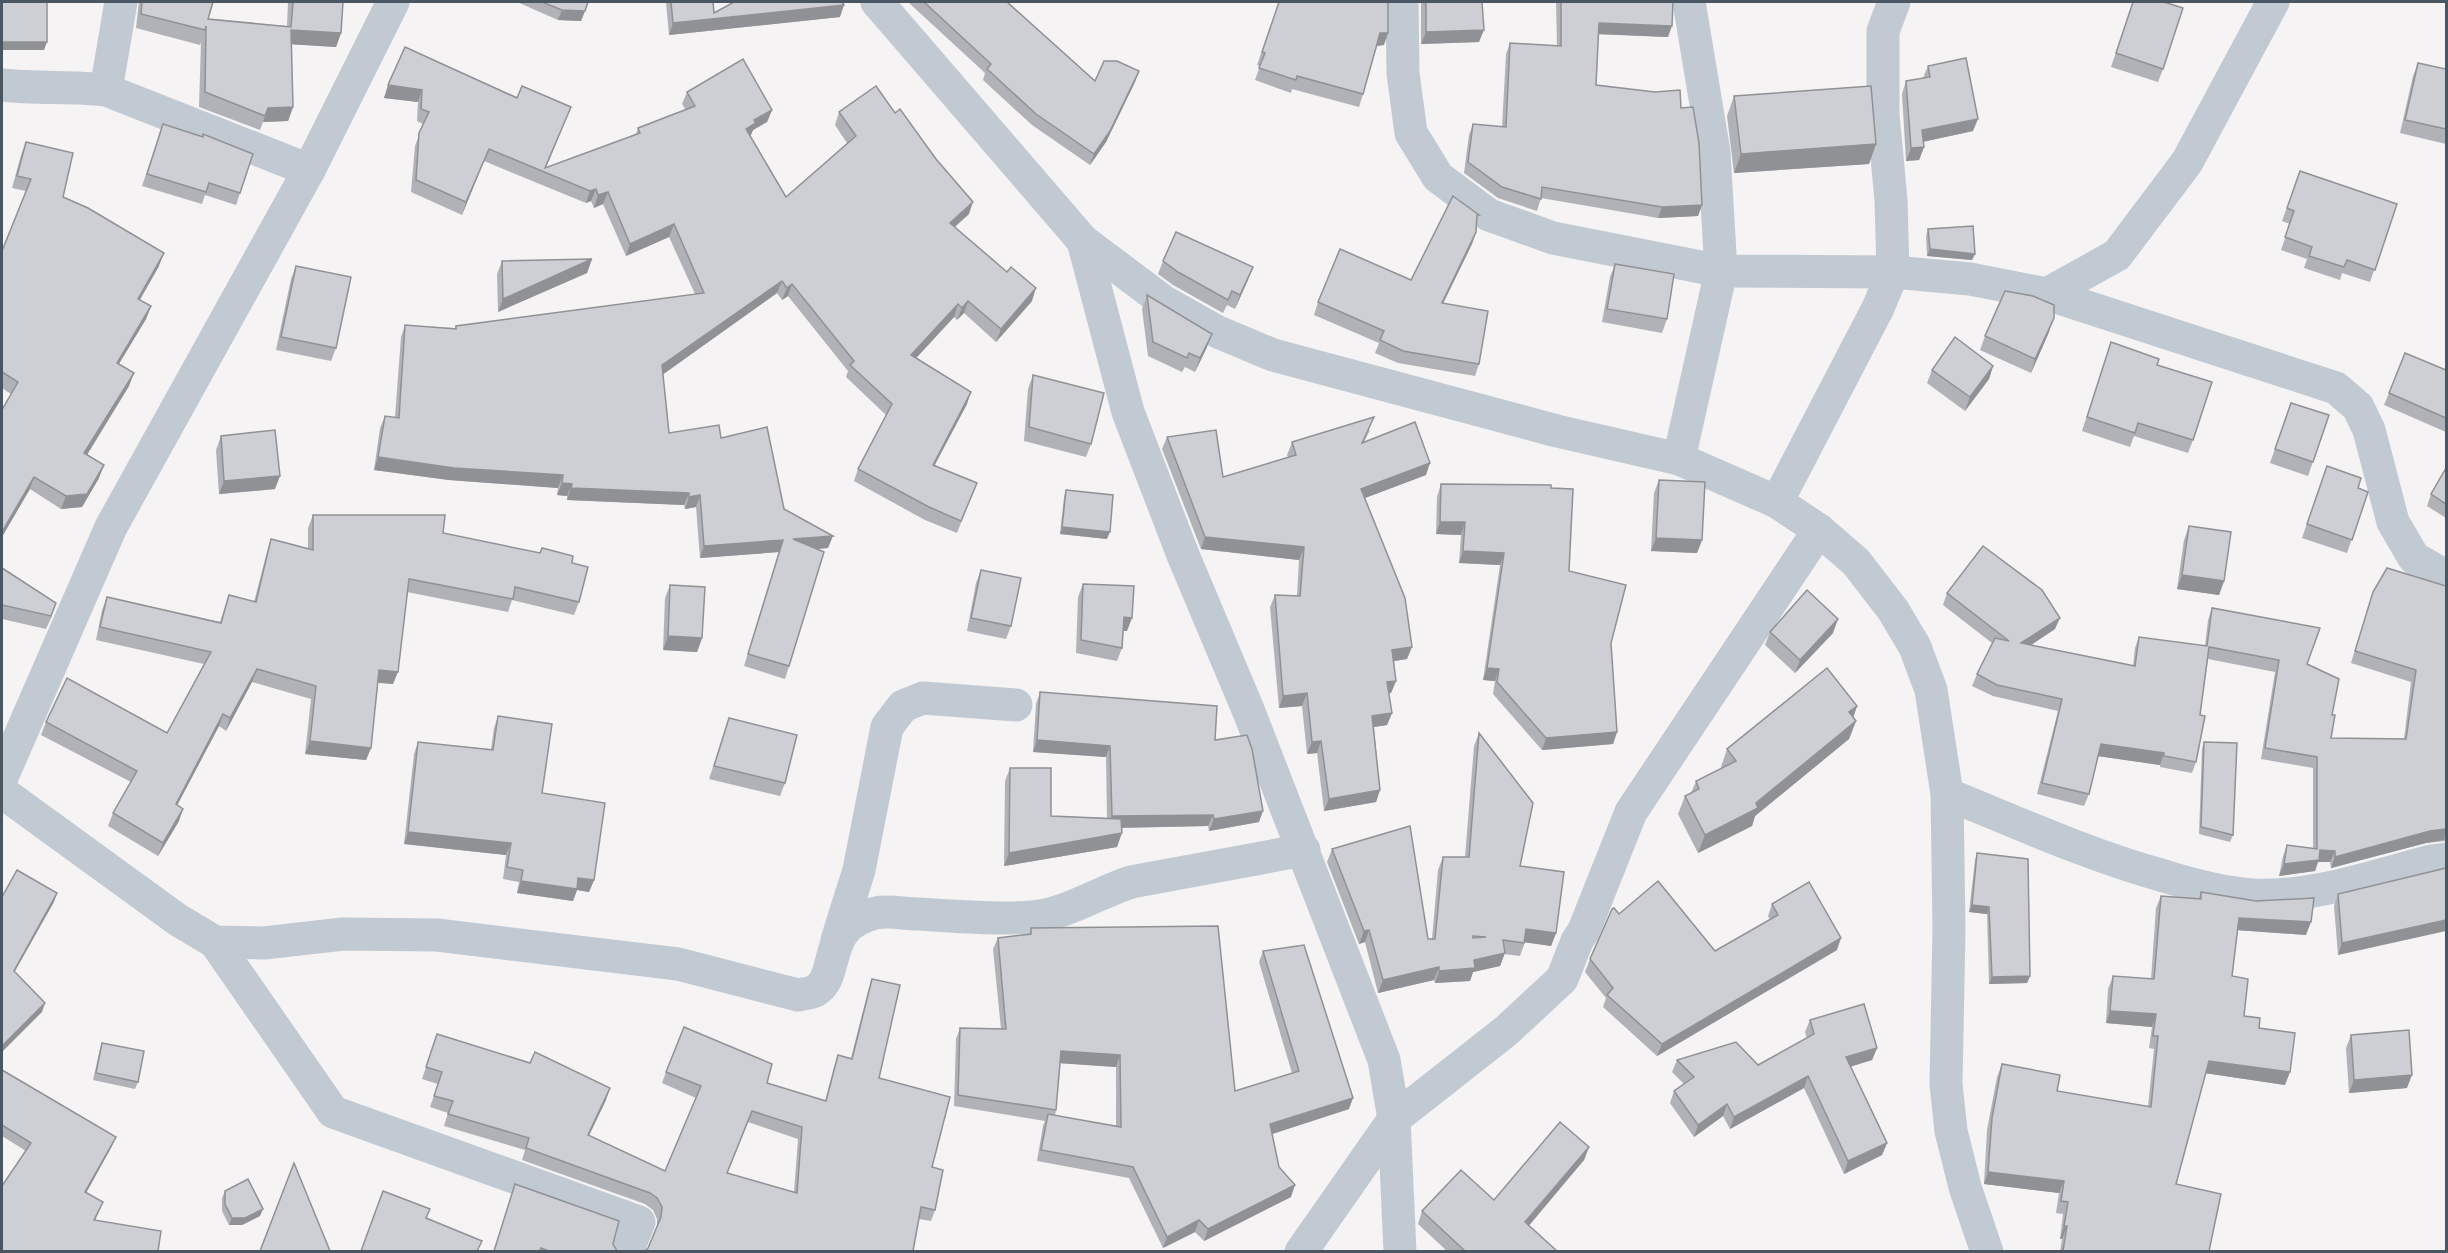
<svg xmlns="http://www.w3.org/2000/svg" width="2448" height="1253" viewBox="0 0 2448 1253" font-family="Inter,sans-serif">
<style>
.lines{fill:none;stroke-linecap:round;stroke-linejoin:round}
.street{stroke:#c1cad2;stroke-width:33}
.wall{fill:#b0b2b7;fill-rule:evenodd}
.shaded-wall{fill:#909195}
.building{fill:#cdcfd5;stroke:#909195;stroke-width:1.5;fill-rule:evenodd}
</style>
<rect width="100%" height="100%" fill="#f5f3f3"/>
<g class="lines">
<g class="street">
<path d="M877 2 1083 241 1163 301 1218 332 1273 355 1557 431 1679 459 1777 502 1819 530 1856 562 1893 610 1915 647 1931 690 1947 794 1949 929 1946 1084 1951 1131 1965 1187 1987 1252"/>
<path d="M1402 2 1403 73 1411 133 1438 177 1489 215 1553 238 1721 271 1893 272 1970 279 2047 294 2336 388 2358 407 2369 430 2393 522 2414 558 2446 576"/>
<path d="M2 85C37 89 71 86 106 90L309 170"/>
<path d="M106 90 121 2"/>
<path d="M1083 241 1128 412 1183 555 1249 712 1384 1060 1394 1119 1400 1252"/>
<path d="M2047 294 2117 255 2187 162 2273 2"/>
<path d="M1679 459 1721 271 1714 152 1689 2"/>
<path d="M1777 502 1878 308 1893 272 1891 200 1883 114V31L1894 2"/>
<path d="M2 777 111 527 309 170 393 2"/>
<path d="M2 792 178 920 215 942 264 943 343 934 437 935 678 964 798 995C803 994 811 993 815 991 842 975 819 926 876 913 888 910 905 914 917 914 955 916 994 920 1032 917 1066 914 1098 893 1131 882L1304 850"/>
<path d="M1947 794C2018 823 2089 855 2164 876 2193 885 2222 893 2253 895 2313 898 2374 876 2431 861L2446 859"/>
<path d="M837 940 859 870 887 727 903 706 923 698 1016 705"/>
<path d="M215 942 333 1112 639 1222 627 1252"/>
<path d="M1301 1252 1394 1119 1506 1031 1562 979 1577 941 1584 930 1631 812 1819 530"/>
</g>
</g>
<g class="wall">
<path d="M139 2H213L208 19 287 26 288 2H343L341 33 336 47 291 44 293 107 288 121 263 122 260 130 199 107 201 42 200 45 136 28Z"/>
<path d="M517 2H588L581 21 558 20Z"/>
<path d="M666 2H713L714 13 840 17 669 35Z"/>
<path d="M908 2H1007L1095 81 1135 82 1106 142 1090 165 1032 125 983 80 985 73Z"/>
<path d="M1279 2 1384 45 1377 46 1363 94 1359 107 1292 89 1291 93 1255 80 1260 66 1257 65Z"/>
<path d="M1421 2H1482L1479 42 1421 44Z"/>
<path d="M1556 2H1673L1668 37 1598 34 1596 85 1681 108 1702 205 1698 216 1658 218 1541 198 1537 211 1498 198 1464 173 1469 135 1473 124 1502 127 1506 54 1510 43 1557 46Z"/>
<path d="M2133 2 2163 69 2158 82 2111 67Z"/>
<path d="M405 47 566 119 546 168 636 134 638 128 686 110 682 104 687 92 772 110 767 122 753 130 750 136 786 197 847 143 835 125 839 112 895 113 969 214 955 227 1032 301 996 342 964 313 957 320 954 317 916 358 967 404 935 465 972 495 957 533 925 520 854 481 858 469 886 415 846 377 848 371 788 296 782 300 777 293 663 374 669 433 721 438 784 509 828 548 818 549 789 666 785 679 744 666 779 552 700 558 696 507 685 509 684 505 567 500V496L557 495 558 488 449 480 374 470 380 428 385 416 395 417 401 337 405 325 455 328 456 326 695 294 669 237 626 256 603 204 594 208 591 201 586 203 484 161 462 215 411 192 415 146 423 124 417 121 418 102 384 98Z"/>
<path d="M2418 63 2446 69V144L2400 133 2413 76Z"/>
<path d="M1928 66 1973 131 1923 142 1924 147 1919 160 1906 161 1902 94 1906 81 1923 78Z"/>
<path d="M1734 96 1876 144 1869 164 1734 173 1727 116Z"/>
<path d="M163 124 202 136 203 134 240 193 236 205 205 195 202 204 142 186Z"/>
<path d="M26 142 63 197 159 266 140 300 151 306 146 319 119 364 129 386 87 455 99 478 82 507 61 509 30 489 11 394 2 388V251L26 191 12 188 21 155Z"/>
<path d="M2300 171 2397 204 2370 282 2342 273 2340 280 2304 268 2307 259 2281 250 2290 224 2282 221Z"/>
<path d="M1477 221 1476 232 1472 244 1443 303 1479 364 1475 376 1398 363 1375 353 1379 343 1314 315 1318 302 1411 280Z"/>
<path d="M1928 229 1975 254 1972 260 1927 256 1926 236Z"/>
<path d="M592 259 587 273 498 312 497 274 502 261Z"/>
<path d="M1163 261 1253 267 1235 309 1227 305 1223 313 1173 285 1158 274Z"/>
<path d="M1615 264 1667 319 1662 333 1602 322 1610 277Z"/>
<path d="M296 266 336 348 331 361 276 350 291 279Z"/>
<path d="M1147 295 1207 347 1195 372 1185 367 1182 372 1148 356 1142 309Z"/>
<path d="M2049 332 2031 373 1980 350 1985 336Z"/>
<path d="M2111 342 2157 365 2193 440 2188 453 2134 436 2130 447 2082 431Z"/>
<path d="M2446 352V432L2384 405 2389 393 2445 370Z"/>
<path d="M1993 366 1989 379 1965 411 1927 383 1932 370Z"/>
<path d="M1033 375 1091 444 1086 457 1024 441 1028 389Z"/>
<path d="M2291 403 2329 415 2308 476 2270 463Z"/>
<path d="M1370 430 1364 442 1426 475 1365 498 1407 659 1394 661 1396 681 1391 693H1389L1392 713 1387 725 1374 727 1380 790 1376 802 1324 811 1317 753 1307 754 1302 706 1279 708 1270 607 1275 595 1297 596 1299 560 1201 549 1162 449 1167 437 1223 477 1288 457 1287 455 1292 442Z"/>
<path d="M221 436 275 489 219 494 216 450Z"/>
<path d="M2327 466 2358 488 2368 492 2347 553 2302 538Z"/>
<path d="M2446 468V518L2427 506 2431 494Z"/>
<path d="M1659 480 1702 540 1697 553 1651 551 1654 493Z"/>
<path d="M1441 484 1551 488 1569 571 1611 643 1617 732 1613 744 1542 750 1493 694 1495 681 1483 680 1500 565 1459 563 1461 535 1436 534 1437 497Z"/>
<path d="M1066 490 1107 539 1060 534 1064 497Z"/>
<path d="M313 515 443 533 540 553 542 548 572 563 579 602 574 615 512 600 508 612 407 592 393 684 378 683 371 748 366 760 305 754 311 699 252 682 226 731 219 726 177 805 179 821 158 856 108 826 113 813 131 782 41 735 46 722 167 733 204 664 96 640 102 610 107 597 220 622 229 595 254 602 267 552 271 539 308 549V528Z"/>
<path d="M2189 526 2224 581 2219 595 2177 589 2184 540Z"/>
<path d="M2 568 52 616 46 629 2 619Z"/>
<path d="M981 570 1011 626 1006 639 967 631 976 583Z"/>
<path d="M1083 584 1127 631H1123L1122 648 1117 661 1076 653 1078 597Z"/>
<path d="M670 585 702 638 697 652 663 650 665 598Z"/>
<path d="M2446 586V841L2426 843 2331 868 2330 862H2318L2315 871 2279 876 2283 856 2287 845 2313 848V768L2261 759 2275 672 2208 659 2200 715 2196 762 2192 773 2160 767V765L2098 756 2089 794 2084 806 2037 794 2058 711 1993 696 1972 686 1977 674 1992 643 1943 605 1947 593 2055 629 2031 645 2133 666 2135 648 2139 637 2205 646 2208 620 2212 608 2307 664 2332 715 2331 738 2404 739 2411 682 2351 663 2373 592Z"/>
<path d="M1770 632 1833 633 1795 673 1765 645Z"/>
<path d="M1040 692 1215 740 1259 822 1209 831 1208 826 1121 828 1117 847 1004 866 1005 781 1010 768 1051 816 1107 818 1106 757 1033 752 1036 704Z"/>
<path d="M1857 706 1853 718 1856 721 1849 739 1755 816 1752 826 1698 853 1678 814 1685 796 1691 793 1696 781 1722 768 1721 767 1727 749Z"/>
<path d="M498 716 594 880 589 892 577 890 573 901 517 893 519 882 503 879 506 855 404 844 414 754 418 742 491 749 494 728Z"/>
<path d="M729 718 785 783 780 796 709 779Z"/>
<path d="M1479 733 1520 866 1556 933 1551 946 1525 942 1520 956 1504 954 1500 966 1473 972 1470 981 1435 983 1434 980 1378 993 1365 942 1359 944 1327 862 1332 849 1428 939H1432L1438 870 1443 857H1465L1474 746Z"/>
<path d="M2204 742 2233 835 2230 842 2199 834 2202 749Z"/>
<path d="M1977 853 2030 976 2027 983 1989 984 1987 914 1969 912 1975 860Z"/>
<path d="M2446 868 2338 955 2334 906 2338 894Z"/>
<path d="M2201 892 2306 935 2238 930 2232 976 2244 1016 2259 1028 2285 1085 2205 1073 2176 1184 2209 1251H2060L2062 1239H2060L2063 1214 2056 1213 2059 1193 1984 1184 1987 1130 1997 1077 2002 1064 2057 1091 2148 1106 2154 1049 2149 1048 2152 1027 2106 1023 2108 989 2113 976 2151 979 2156 908 2161 896 2198 899Z"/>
<path d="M1772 904 1837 950 1657 1056 1603 1007 1606 998 1585 972 1590 959 1619 914 1715 951 1770 920 1768 916Z"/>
<path d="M1031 928 1235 1091 1292 1073 1259 962 1263 951 1349 1109 1272 1134 1279 1167 1291 1197 1204 1241 1195 1232 1163 1248 1129 1178 1037 1161 1043 1126 1045 1121 954 1106 956 1039 960 1028 1001 1029 993 949 998 938 1029 934ZM1060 1063 1116 1067V1127L1055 1115 1056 1110Z"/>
<path d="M872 979 879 1078 932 1167 935 1210 931 1221 919 1219 648 1248 657 1227V1219L653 1210 645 1204 522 1160 525 1150 444 1126 448 1113 430 1107 438 1084 422 1079 437 1034 606 1100 589 1136 665 1171 696 1098 662 1083 666 1072 767 1083 825 1101 834 1067 838 1055 851 1058 868 991ZM748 1122 798 1139 794 1192 727 1173Z"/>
<path d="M1810 1020 1877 1048 1872 1060 1850 1067 1887 1143 1882 1155 1844 1174 1804 1088 1730 1129 1723 1116 1694 1137 1670 1103 1674 1091 1684 1084 1672 1072 1677 1060 1758 1065 1807 1038 1805 1032Z"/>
<path d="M2351 1035 2407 1088 2349 1093 2346 1048Z"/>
<path d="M102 1043 138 1082 135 1089 93 1080 100 1049Z"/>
<path d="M2 1070 112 1146 86 1193 103 1202 95 1221 2 1251 26 1151 2 1136Z"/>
<path d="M1589 1147 1584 1160 1529 1225 1557 1251H1447L1418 1224 1422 1211 1494 1200Z"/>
<path d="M515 1184 613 1244 617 1251H494Z"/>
<path d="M225 1191 260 1216 242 1225H229L222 1211V1198Z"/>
</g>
<g class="shaded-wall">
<path d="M844 5 840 17 669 35 673 23Z"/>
<path d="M562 10 585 11 581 21 558 20Z"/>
<path d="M1599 23 1672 26 1668 37 1595 34Z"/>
<path d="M291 30 341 33 336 47 286 44Z"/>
<path d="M1484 30 1479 42 1421 44 1426 32Z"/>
<path d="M1380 33H1388L1384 45 1376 46Z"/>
<path d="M2 42H47L44 50H2Z"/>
<path d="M1139 71 1135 82 1106 142 1090 165 1094 154Z"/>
<path d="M388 85 422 90 418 102 384 98Z"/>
<path d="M293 107 288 121 263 122 268 108Z"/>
<path d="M772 110 767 122 753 130 751 135 741 141 746 129 754 120Z"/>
<path d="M1978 119 1973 131 1917 143 1922 130Z"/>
<path d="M1876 144 1869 164 1734 173 1741 154Z"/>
<path d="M1924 147 1919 160 1906 161 1911 148Z"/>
<path d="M489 149 484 161 462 215 466 202Z"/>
<path d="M596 189 591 201 586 203 590 191Z"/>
<path d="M608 192 603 204 594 208 598 195Z"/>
<path d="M973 202 969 214 945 235 950 223Z"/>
<path d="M1702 205 1698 216 1658 218 1662 207Z"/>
<path d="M674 224 669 237 626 256 630 244Z"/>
<path d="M1476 232 1472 244 1437 316 1442 303Z"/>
<path d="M1930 249 1975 254 1972 260 1927 256Z"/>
<path d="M164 253 159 266 133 311 138 299Z"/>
<path d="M592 259 587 273 498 312 503 299Z"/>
<path d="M1253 267 1248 280 1235 309 1240 295Z"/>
<path d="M782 281 777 293 658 378 662 365Z"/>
<path d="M792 284 788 296 782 300 787 288Z"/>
<path d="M1036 288 1032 301 996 342 1001 329Z"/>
<path d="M968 301 964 313 957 320 962 308Z"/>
<path d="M958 304 954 317 907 368 911 355Z"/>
<path d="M151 306 146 319 112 375 117 363Z"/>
<path d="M2054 318 2049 332 2031 373 2035 359Z"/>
<path d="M1212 334 1207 347 1195 372 1200 358Z"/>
<path d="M1993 366 1989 379 1965 411 1970 397Z"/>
<path d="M134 373 129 386 80 466 84 453Z"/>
<path d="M971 392 967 404 928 477 933 465Z"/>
<path d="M378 457 563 475 558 488 449 480 374 470Z"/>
<path d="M1430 463 1426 475 1357 501 1361 489Z"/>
<path d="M104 465 99 478 82 507 61 509 66 496Z"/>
<path d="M280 476 275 489 219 494 224 481Z"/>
<path d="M34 477 30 489 2 537V532Z"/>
<path d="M562 483 572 484 567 496 557 495Z"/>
<path d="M571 488 689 493 684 505 567 500Z"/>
<path d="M700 495 696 507 685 509 689 497Z"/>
<path d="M1440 522H1465L1461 535 1436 534Z"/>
<path d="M1062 527 1110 532 1107 539 1060 534Z"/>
<path d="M833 536 828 548 789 551 793 539Z"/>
<path d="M1205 537 1304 547 1299 560 1201 549Z"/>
<path d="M1656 538 1702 540 1697 553 1651 551Z"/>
<path d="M783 540 779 552 700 558 704 546Z"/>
<path d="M1463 551 1504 553 1500 565 1459 563Z"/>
<path d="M2182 575 2224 581 2219 595 2177 589Z"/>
<path d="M1124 617 1132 618 1127 631H1119Z"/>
<path d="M2060 618 2055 629 2016 655 2021 643Z"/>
<path d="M1838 619 1833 633 1795 673 1800 660Z"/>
<path d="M668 636 702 638 697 652 663 650Z"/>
<path d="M1412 647 1407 659 1388 662 1392 650Z"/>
<path d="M1487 668 1499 669 1495 681 1483 680Z"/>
<path d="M257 669 252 682 226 731 230 718Z"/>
<path d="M379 670 398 672 393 684 374 682Z"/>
<path d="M1396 681 1391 693 1383 694 1387 682Z"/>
<path d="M1307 693 1302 706 1279 708 1283 696Z"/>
<path d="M1857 706 1851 724 1849 712Z"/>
<path d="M1392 713 1387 725 1368 728 1372 716Z"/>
<path d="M223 714 219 726 171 817 176 804Z"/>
<path d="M1856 721 1849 739 1755 816 1752 826 1698 853 1705 835 1756 803Z"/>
<path d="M1617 732 1613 744 1542 750 1546 738Z"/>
<path d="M1037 740 1110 746 1106 757 1033 752Z"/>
<path d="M310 741 371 748 366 760 305 754Z"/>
<path d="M1321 741 1317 753 1307 754 1312 742Z"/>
<path d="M2101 744 2164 753 2160 765 2097 756Z"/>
<path d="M1380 790 1376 802 1324 811 1329 799Z"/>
<path d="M183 809 179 821 158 856 163 843Z"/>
<path d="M1263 811 1259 822 1209 831 1214 819Z"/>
<path d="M1213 815 1208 826 1107 828 1112 816Z"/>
<path d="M2446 829V832L2444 840 2426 843 2331 868 2335 857 2430 831Z"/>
<path d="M408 832 511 843 506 855 404 844Z"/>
<path d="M1122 833 1117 847 1004 866 1009 853Z"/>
<path d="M2320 850 2335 851 2330 862H2318L2315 871 2279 876 2284 864Z"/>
<path d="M578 878 594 880 589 892 577 890 573 901 517 893 521 881Z"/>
<path d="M57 893 54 902 10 980 14 971Z"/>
<path d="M1972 905 1989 907 1987 914 1969 912Z"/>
<path d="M2239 918 2311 922 2306 935 2235 930Z"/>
<path d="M2446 920V931L2338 955 2342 943Z"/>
<path d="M1526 929 1556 933 1551 946 1522 942Z"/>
<path d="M1369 930 1365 942 1359 944 1364 931Z"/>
<path d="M1841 938 1837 950 1657 1056 1662 1044Z"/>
<path d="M1505 953 1500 966 1473 972 1470 981 1435 983 1439 971 1474 960Z"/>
<path d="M1439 967 1434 980 1378 993 1383 980Z"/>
<path d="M2030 976 2027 983 1989 984 1992 977Z"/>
<path d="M45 1003 42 1012 2 1052V1046Z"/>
<path d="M2110 1011 2156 1014 2152 1027 2106 1023Z"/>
<path d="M1877 1048 1872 1060 1842 1069 1846 1057Z"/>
<path d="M1061 1051 1120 1055 1116 1067 1057 1063Z"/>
<path d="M2209 1061 2290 1072 2285 1085 2204 1073Z"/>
<path d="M2412 1075 2407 1088 2349 1093 2354 1080Z"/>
<path d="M1808 1076 1804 1088 1730 1129 1734 1117Z"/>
<path d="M610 1088 606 1100 583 1147 588 1135Z"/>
<path d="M1353 1098 1349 1109 1266 1136 1270 1124Z"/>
<path d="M1727 1104 1723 1116 1694 1137 1698 1125Z"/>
<path d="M116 1137 112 1146 81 1202 85 1192Z"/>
<path d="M1887 1143 1882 1155 1844 1174 1848 1161Z"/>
<path d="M1589 1147 1584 1160 1521 1235 1525 1222Z"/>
<path d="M1988 1172 2064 1181 2059 1193 1984 1184Z"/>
<path d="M1295 1185 1291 1197 1204 1241 1208 1229Z"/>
<path d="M263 1209 260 1216 242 1225H229L232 1218Z"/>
<path d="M1199 1220 1195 1232 1163 1248 1167 1237Z"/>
<path d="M2064 1226H2067L2062 1239H2060Z"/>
</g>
<g class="building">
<rect x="2" y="2" width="45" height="40"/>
<path d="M142 2H213L208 19 291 27 293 2H343L341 33 291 30 293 107 268 108 265 116 205 92 206 26 205 30 141 14Z"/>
<path d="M542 2H588L585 11 562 10Z"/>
<path d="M671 2H713L714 13 734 2H842L844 5 673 23Z"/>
<path d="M924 2H1007L1095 81 1104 61H1117L1139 71 1110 131 1094 154 1036 114 987 69 991 64Z"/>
<path d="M1279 2H1388V33H1380L1363 94 1297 76 1296 80 1259 68 1265 53 1262 52Z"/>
<path d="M1426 2H1482L1484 30 1426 32Z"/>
<path d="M1561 2H1673L1672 26 1599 23 1596 85 1655 92 1680 90 1681 108 1693 107 1699 143 1702 205 1662 207 1542 187 1541 199 1502 187 1468 162 1473 124 1506 127 1510 43 1561 46Z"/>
<path d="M2133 2H2164L2183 8 2163 69 2116 53Z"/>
<path d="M405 47 517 98 522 86 571 107 545 168 640 133 638 128 695 106 687 92 743 59 772 110 754 120 756 123 746 129 786 197 856 136 839 112 876 86 895 113 900 109 936 159 973 202 950 223 1007 272 1011 267 1036 288 1001 329 968 301 962 308 958 304 911 355 971 392 933 465 977 483 961 521 929 507 858 469 892 404 850 365 854 361 792 284 787 288 782 281 662 365 669 433 719 425 721 438 767 427 784 509 833 536 793 539 824 552 789 666 748 654 783 540 704 546 700 495 689 497V493L571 488 572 484 562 483 563 475 454 468 378 457 385 416 399 418 405 325 456 329V326L704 293 674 224 630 244 608 192 598 195 596 189 590 191 489 149 466 202 416 180 419 133 429 112 421 109 422 90 388 85Z"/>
<path d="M1966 58 1978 119 1922 130 1924 147 1911 148 1906 81 1930 77 1928 66Z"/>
<path d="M2418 63 2446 69V129L2405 120Z"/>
<path d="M1871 86 1876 144 1741 154 1734 96Z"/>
<path d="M163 124 203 137V134L253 154 240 193 209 183 206 192 147 174Z"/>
<path d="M26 142 73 153 63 197 88 208 164 253 138 299 151 306 117 363 134 373 84 453 104 465 87 494 66 496 34 477 2 532V410L18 382 2 372V251L31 179 17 176Z"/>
<path d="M2300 171 2397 204 2375 270 2347 260 2344 267 2309 256 2312 247 2285 237 2294 211 2287 208Z"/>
<path d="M1453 196 1479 215H1477L1476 232 1442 303 1488 311 1479 364 1403 351 1380 340 1384 331 1318 302 1340 249 1411 280Z"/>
<path d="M1973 226 1975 254 1930 249 1928 229Z"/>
<path d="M1176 232 1253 267 1240 295 1232 291 1228 300 1178 272 1163 261Z"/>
<path d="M592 259 503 299 502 261Z"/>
<path d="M1615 264 1674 274 1667 319 1607 309Z"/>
<path d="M296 266 351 277 336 348 281 337Z"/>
<path d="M2005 291 2033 296 2054 305V318L2035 359 1985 336Z"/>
<path d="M1147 295 1212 334 1200 358 1189 353 1187 358 1153 342Z"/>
<path d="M1955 337 1993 366 1970 397 1932 370Z"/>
<path d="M2111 342 2159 359 2157 365 2212 382 2193 440 2138 423 2135 433 2087 417Z"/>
<path d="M2405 353 2446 370V418L2389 393Z"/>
<path d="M1033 375 1104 393 1091 444 1029 427Z"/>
<path d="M2291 403 2329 415 2313 462 2275 449Z"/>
<path d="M1374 417 1362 443 1415 422 1430 463 1361 489 1405 598 1412 647 1392 650 1396 681 1387 682 1392 713 1372 716 1380 790 1329 799 1321 741 1312 742 1307 693 1283 696 1275 595 1300 596 1304 547 1205 537 1167 437 1216 430 1223 477 1296 455 1292 442Z"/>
<path d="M275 430 280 476 224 481 221 436Z"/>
<path d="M2327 466 2361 478 2358 488 2368 492 2352 540 2307 524Z"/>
<path d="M2446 468V504L2431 494Z"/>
<path d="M1659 480 1705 482 1702 540 1656 538Z"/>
<path d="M1441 484 1551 485V488L1573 489 1569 571 1626 585 1611 643 1617 732 1546 738 1497 682 1499 669 1487 668 1504 553 1463 551 1465 522H1440Z"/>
<path d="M1066 490 1113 495 1110 532 1062 527Z"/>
<path d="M313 515H445L443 533 540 553 542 548 573 556 572 563 588 567 579 602 515 587 513 599 409 579 398 672 379 670 371 748 310 741 316 686 257 669 230 718 223 714 176 804 183 809 163 843 113 813 137 771 46 722 67 678 167 733 211 652 100 627 107 597 221 623 229 595 256 602 271 539 313 550Z"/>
<path d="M2189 526 2231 532 2224 581 2182 575Z"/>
<path d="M1983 546 2042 590 2060 618 2021 643 2135 666 2139 637 2207 646 2212 608 2320 628 2307 664 2339 679 2332 715H2335L2331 738 2406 739 2416 670 2355 651 2373 592 2387 568 2446 586V829L2430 831 2335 857V851L2320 850 2319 860 2284 864 2287 845 2317 849V757L2265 748 2279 660 2209 647 2200 715 2205 716 2196 762 2164 756V753L2101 744 2089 794 2042 783 2062 699 1997 685 1977 674 1995 638 2009 641 1947 593Z"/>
<path d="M2 568 56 603 51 616 2 605Z"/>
<path d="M981 570 1021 578 1011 626 971 618Z"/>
<path d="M1083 584 1134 586 1132 618 1124 617 1122 648 1081 640Z"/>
<path d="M670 585 705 587 702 638 668 636Z"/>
<path d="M1807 590 1838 619 1800 660 1770 632Z"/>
<path d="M1827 668 1857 706 1849 712 1856 721 1756 803 1758 808 1705 835 1685 796 1699 789 1696 781 1736 761 1727 749Z"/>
<path d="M1040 692 1217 706 1215 740 1247 735 1252 749 1263 811 1214 819 1213 815 1112 816 1110 746 1037 740Z"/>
<path d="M498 716 552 724 542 793 605 803 594 880 578 878 577 889 521 881 523 870 507 867 511 843 408 832 418 742 493 750Z"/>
<path d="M729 718 797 735 785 783 714 766Z"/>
<path d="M1479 733 1533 803 1520 866 1564 872 1556 933 1526 929 1524 943 1503 940 1505 953 1474 960 1475 968 1439 971V967L1383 980 1369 930 1364 931 1332 849 1410 826 1428 939H1435L1443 857H1469ZM1473 936 1486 937 1473 938Z"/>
<path d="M2204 742 2237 743 2233 835 2201 827Z"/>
<path d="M1010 768H1051V816L1121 819 1122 833 1009 853Z"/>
<path d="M1977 853 2028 859 2030 976 1992 977 1989 907 1972 905Z"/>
<path d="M2446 868V920L2342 943 2338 894Z"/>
<path d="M17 870 57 893 14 971 45 1003 2 1046V897Z"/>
<path d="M1658 881 1715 951 1778 915 1772 904 1809 882 1841 938 1662 1044 1607 995 1613 988 1590 959 1612 909 1614 908 1619 914Z"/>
<path d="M2201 892 2256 901 2314 898 2311 922 2239 918 2232 976 2248 979 2244 1016 2260 1018 2259 1028 2295 1033 2290 1072 2209 1061 2176 1184 2221 1194 2209 1251H2063L2067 1226H2064L2068 1202 2061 1201 2064 1181 1988 1172 1992 1118 2002 1064 2060 1075 2057 1091 2151 1107 2158 1036H2153L2156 1014 2110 1011 2113 976 2154 979 2161 896 2201 899Z"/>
<path d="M1218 926 1235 1091 1299 1071 1263 951 1304 945 1353 1098 1270 1124 1279 1167 1295 1185 1208 1229 1199 1220 1167 1237 1133 1167 1041 1150 1048 1114 1121 1127 1120 1055 1061 1051 1056 1110 958 1095 960 1028 1006 1029 998 938 1031 934V928Z"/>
<path d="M872 979 900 985 879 1078 950 1097 932 1167 943 1170 935 1210 921 1207 913 1251H645L648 1248 661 1217 662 1207 657 1198 650 1193 526 1148 529 1138 448 1114 453 1101 434 1096 442 1072 426 1067 437 1034 530 1063 535 1052 610 1088 588 1135 665 1171 701 1086 666 1072 684 1027 772 1064 767 1083 826 1101 838 1055 852 1059ZM752 1111 802 1127 797 1193 727 1173Z"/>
<path d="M1864 1004 1877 1048 1846 1057 1887 1143 1848 1161 1808 1076 1734 1117 1727 1104 1698 1125 1674 1091 1694 1077 1677 1060 1736 1042 1758 1065 1814 1034 1810 1020Z"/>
<path d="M2409 1030 2412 1075 2354 1080 2351 1035Z"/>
<path d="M102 1043 144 1051 138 1082 96 1073Z"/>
<path d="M2 1070 116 1137 85 1192 103 1202 94 1220 161 1231 158 1251H2V1186L31 1143 2 1125Z"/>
<path d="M1560 1122 1589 1147 1525 1222 1557 1251H1465L1422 1211 1461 1170 1494 1200Z"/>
<path d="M294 1163 330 1251H260Z"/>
<path d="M248 1179 263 1209 245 1218H232L225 1204V1191Z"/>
<path d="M515 1184 619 1221 613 1244 617 1251H549L541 1248 540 1251H494Z"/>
<path d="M383 1191 430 1209 426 1218 482 1241 477 1251H361Z"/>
</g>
<rect width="2448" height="1253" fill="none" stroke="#4a5661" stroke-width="6"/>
</svg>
